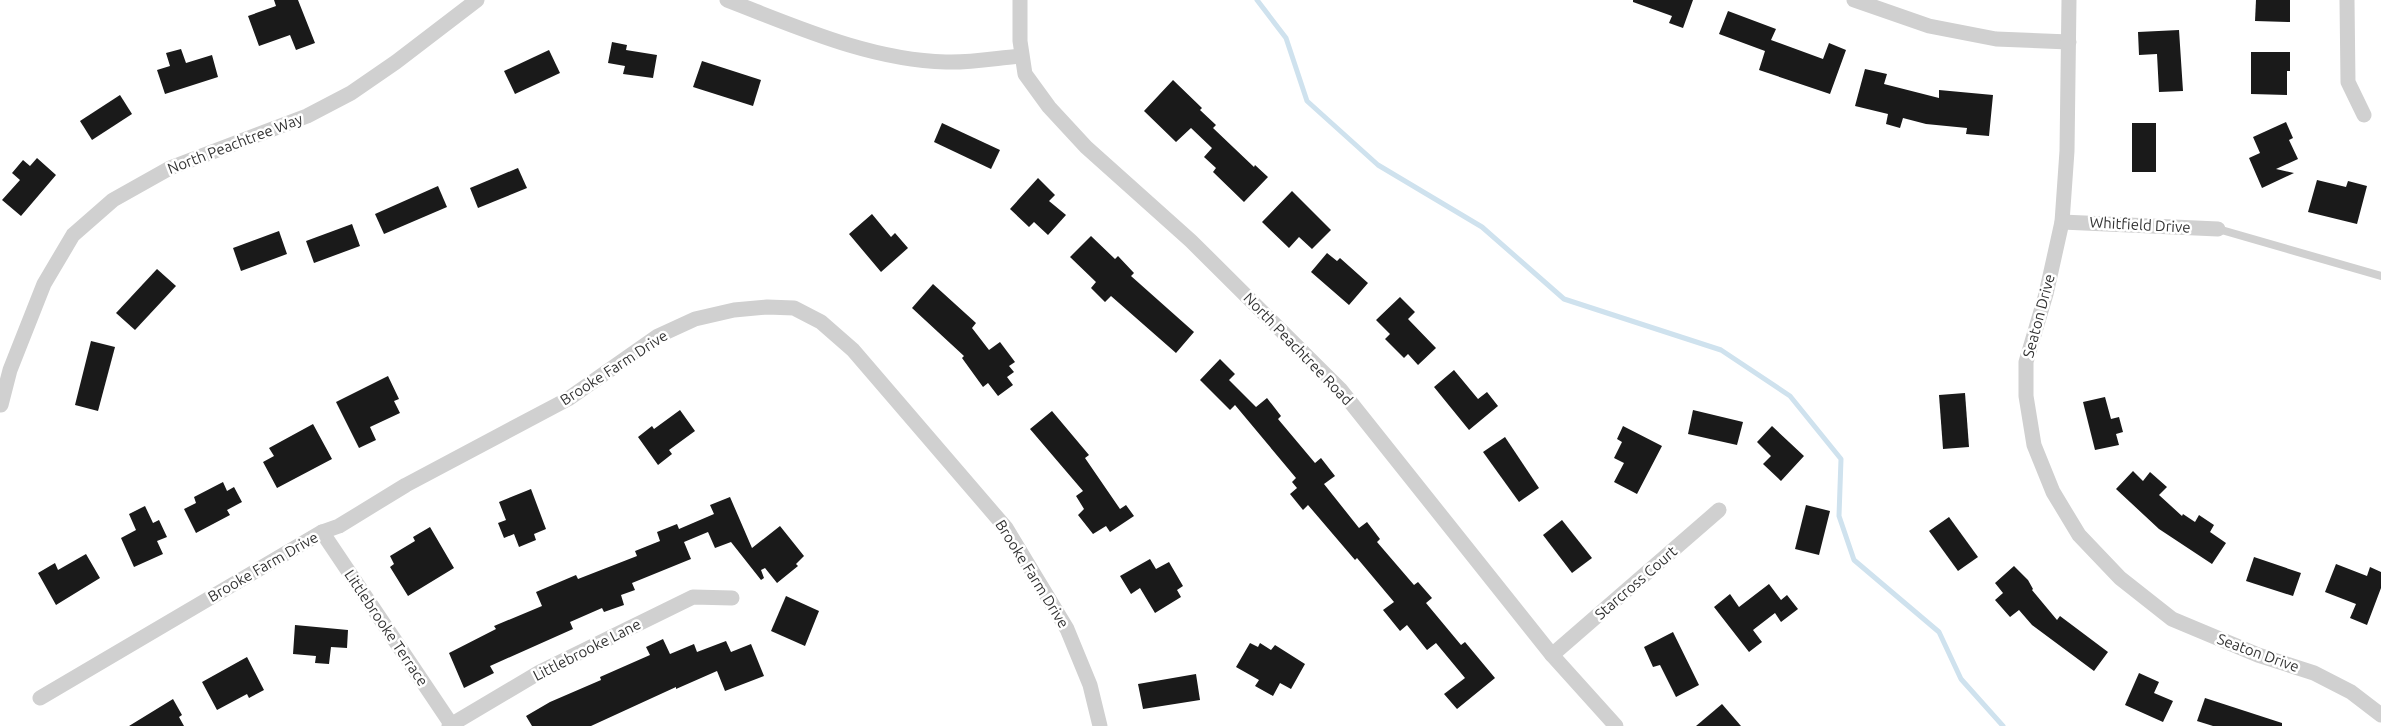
<svg xmlns="http://www.w3.org/2000/svg" width="2381" height="726" viewBox="0 0 2381 726" font-family="Ubuntu,sans-serif">
<style>
.lines{fill:none;stroke-linecap:round;stroke-linejoin:round}
.stream{stroke:#cfe2ee;stroke-width:5}
.building{fill:#1a1a1a}
.lane{stroke:#d0d0d0;stroke-width:8}
.street{stroke:#d0d0d0;stroke-width:15}
.labels{text-anchor:middle;stroke-width:5;stroke-linejoin:round;paint-order:stroke}
.street-label{font-size:15px;fill:#333;stroke:#fff}
</style>
<rect width="100%" height="100%" fill="#fff"/>
<g class="lines">
<path class="stream" d="M1257 0 1286 38 1307 101 1378 165 1482 227 1564 299 1721 350 1790 396 1841 459 1839 516 1854 560 1939 632 1961 679 2003 726"/>
</g>
<g class="building">
<path d="M274 0H298L315 43 296 50 290 35 259 46 248 16 276 6Z"/>
<path d="M1633 0H1693L1683 28 1669 23 1672 16 1633 2Z"/>
<path d="M2256 0H2290V22L2255 21Z"/>
<path d="M1728 11 1776 29 1771 40 1823 59 1829 43 1846 50 1830 94 1759 70 1765 51 1719 34Z"/>
<path d="M2179 30 2183 91 2159 92 2157 54 2139 55 2138 32Z"/>
<path d="M612 42 627 45 626 50 657 55 653 78 623 74 625 66 608 63Z"/>
<path d="M181 49 186 63 212 55 218 77 165 94 157 70 170 66 166 53Z"/>
<path d="M549 50 560 73 515 94 504 71Z"/>
<path d="M2251 52H2290V71H2287V95L2251 94Z"/>
<path d="M702 61 761 80 753 106 693 87Z"/>
<path d="M1865 69 1887 74 1884 84 1939 98V90L1993 95 1989 136 1966 134 1967 128 1926 124 1903 118 1900 128 1886 124 1888 114 1855 106Z"/>
<path d="M1173 80 1202 108 1200 110 1216 125 1213 128 1254 167 1255 165 1268 177 1244 202 1213 172 1216 168 1204 157 1212 148 1191 128 1176 142 1144 111Z"/>
<path d="M120 95 132 114 92 140 80 121Z"/>
<path d="M2286 122 2293 138 2289 140 2298 159 2276 169 2294 173 2262 188 2249 158 2260 153 2253 137Z"/>
<path d="M942 123 1000 150 991 169 934 142Z"/>
<rect x="2132" y="123" width="24" height="49"/>
<path d="M37 158 56 175 21 216 2 200 20 180 12 173 23 160 30 166Z"/>
<path d="M518 168 527 188 478 208 470 188Z"/>
<path d="M1038 178 1055 195 1049 201 1066 215 1048 235 1034 222 1029 227 1010 209Z"/>
<path d="M2317 180 2346 187 2348 181 2367 186 2357 224 2308 212Z"/>
<path d="M438 186 447 207 384 234 375 214Z"/>
<path d="M1292 191 1331 230 1312 249 1299 237 1289 248 1262 222Z"/>
<path d="M872 214 891 237 895 233 908 248 881 272 849 234Z"/>
<path d="M352 224 360 246 314 263 306 241Z"/>
<path d="M279 231 287 254 241 271 233 248Z"/>
<path d="M1091 236 1115 259 1118 256 1134 273 1131 276 1194 332 1176 353 1111 296 1105 302 1091 288 1096 282 1070 257Z"/>
<path d="M1327 253 1337 261 1340 258 1368 283 1349 305 1311 272Z"/>
<path d="M157 269 176 286 135 330 116 313Z"/>
<path d="M933 284 976 323 972 328 989 350 1000 342 1015 362 1009 366 1014 372 1007 377 1013 385 998 396 988 383 983 387 962 358 964 356 912 308Z"/>
<path d="M1400 297 1415 312 1408 319 1436 348 1418 365 1408 354 1404 358 1385 339 1390 334 1376 320Z"/>
<path d="M91 341 115 347 98 411 75 405Z"/>
<path d="M1220 359 1235 374 1229 380 1256 407 1267 398 1281 416 1278 419 1315 463 1321 458 1335 476 1324 484 1359 528 1367 522 1380 539 1377 542 1414 585 1418 582 1432 598 1426 603 1461 645 1465 642 1495 678 1457 709 1444 694 1465 678 1436 643 1427 650 1407 625 1400 631 1383 610 1394 602 1357 558 1355 560 1308 505 1303 510 1290 494 1297 488 1292 482 1296 478 1235 405 1230 410 1200 380Z"/>
<path d="M1454 370 1478 399 1487 392 1498 406 1469 430 1434 387Z"/>
<path d="M388 376 399 399 394 401 400 413 370 427 376 440 359 448 336 402Z"/>
<path d="M1965 393 1969 447 1943 449 1939 395Z"/>
<path d="M2105 397 2111 419 2119 417 2123 432 2116 434 2119 445 2095 450 2083 402Z"/>
<path d="M680 410 695 431 669 450 672 454 658 465 638 437 652 426 654 429Z"/>
<path d="M1693 410 1743 422 1737 445 1688 434Z"/>
<path d="M1052 411 1089 455 1085 458 1120 509 1126 505 1134 516 1110 532 1106 526 1093 534 1078 515 1084 509 1076 496 1083 491 1030 429Z"/>
<path d="M313 424 332 459 277 488 263 462 274 456 269 448Z"/>
<path d="M1623 426 1662 446 1637 494 1614 482 1624 463 1614 458 1622 442 1617 439Z"/>
<path d="M1772 426 1804 456 1781 481 1763 464 1771 456 1757 442Z"/>
<path d="M1505 437 1539 488 1519 502 1483 452Z"/>
<path d="M2133 471 2143 481 2150 472 2167 487 2159 495 2182 516 2183 514 2195 522 2199 515 2214 525 2210 532 2226 543 2212 564 2159 529 2116 489Z"/>
<path d="M223 482 227 491 234 487 242 502 227 510 230 515 196 533 184 509 196 503 194 497Z"/>
<path d="M531 489 546 529 534 534 536 540 519 547 514 534 504 538 498 523 506 520 499 502Z"/>
<path d="M730 497 752 548 780 526 804 556 796 564 798 566 777 583 765 568 761 570 764 578 761 580 731 542 715 548 708 532 684 542 691 559 632 583 635 590 621 595 624 605 604 612 602 608 570 622 573 629 490 666 494 673 464 688 449 653 496 629 494 626 542 606 536 592 576 575 578 579 637 556 635 551 660 541 657 532 677 524 679 529 714 514 710 505Z"/>
<path d="M1806 505 1830 511 1819 555 1795 549Z"/>
<path d="M145 506 153 523 159 520 167 537 157 541 163 554 134 567 121 538 136 530 129 514Z"/>
<path d="M1949 517 1978 557 1958 571 1929 531Z"/>
<path d="M1562 520 1592 558 1572 573 1543 535Z"/>
<path d="M430 527 454 568 408 596 390 567 394 564 390 556 415 541 413 537Z"/>
<path d="M86 554 100 578 56 605 38 573 55 563 58 570Z"/>
<path d="M2254 557 2301 573 2293 596 2246 581Z"/>
<path d="M1150 559 1156 569 1169 562 1183 586 1177 590 1181 597 1155 613 1140 588 1131 594 1120 576Z"/>
<path d="M2336 564 2367 576 2370 567 2381 572V588L2367 625 2350 618 2356 604 2325 592Z"/>
<path d="M2014 566 2028 580 2033 589 2032 590 2057 620 2060 616 2108 652 2094 671 2032 625 2019 610 2010 617 1995 600 2003 593 1995 583Z"/>
<path d="M1769 584 1781 600 1787 595 1798 609 1781 622 1775 613 1753 630 1762 642 1749 652 1714 607 1730 594 1739 607Z"/>
<path d="M786 596 819 611 805 646 771 631Z"/>
<path d="M295 625 348 630 347 648 331 647 329 664 315 663 316 656 293 654Z"/>
<path d="M1673 632 1699 685 1676 697 1660 665 1653 667 1644 647Z"/>
<path d="M663 639 670 654 694 644 697 652 726 641 731 652 751 644 764 676 725 691 717 671 676 689V687L591 726H532L526 716 550 702 601 680 600 677 650 655 646 647Z"/>
<path d="M1250 643 1258 647 1260 643 1271 650 1275 645 1305 664 1291 689 1280 683 1273 696 1255 686 1259 680 1236 667Z"/>
<path d="M247 657 264 690 249 698 247 694 217 710 202 682Z"/>
<path d="M2139 673 2159 682 2154 693 2173 701 2163 722 2125 705Z"/>
<path d="M1196 674 1200 700 1143 709 1138 684Z"/>
<path d="M2205 698 2282 723V726H2213L2197 721Z"/>
<path d="M173 699 182 715 179 717 184 726H129Z"/>
<path d="M1722 704 1741 726H1696Z"/>
</g>
<g class="lines">
<path class="lane" d="M2218 229 2381 276"/>
<g class="street">
<path d="M727 0C797 27 870 60 946 62 970 63 997 58 1021 56"/>
<path d="M1020 0V41L1025 74 1049 107 1086 147 1191 241 1340 389 1552 655 1616 726"/>
<path d="M1854 0 1929 26 1996 39 2069 42"/>
<path d="M2069 0 2067 151 2062 222 2046 294 2026 362V396L2034 445 2053 492 2079 535 2120 578 2172 619 2258 655 2314 673 2351 692 2381 715"/>
<path d="M2347 0 2348 82 2364 115"/>
<path d="M2062 222 2218 229"/>
<path d="M1 405 10 370 44 284 73 235 113 200 170 168 307 116 351 93 396 62 477 0"/>
<path d="M322 532 451 724"/>
<path d="M1552 655 1719 510"/>
<path d="M40 698 322 532 339 526 406 485 568 399 658 336 695 319 734 310 767 307 794 308 821 322 853 350 1006 528 1067 629 1090 685 1100 726"/>
<path d="M449 726 540 672 693 597 732 598"/>
</g>
</g>
<g class="labels">
<g class="street-label">
<text transform="translate(235 144) rotate(-21)" y="5">North Peachtree Way</text>
<text transform="translate(2140 225) rotate(3)" y="5">Whitfield Drive</text>
<text transform="translate(2039 316) rotate(-75)" y="5">Seaton Drive</text>
<text transform="translate(1298 349) rotate(46)" y="5">North Peachtree Road</text>
<text transform="translate(614 368) rotate(-33)" y="5">Brooke Farm Drive</text>
<text transform="translate(263 567) rotate(-30)" y="5">Brooke Farm Drive</text>
<text transform="translate(1032 574) rotate(58)" y="5">Brooke Farm Drive</text>
<text transform="translate(1636 583) rotate(-41)" y="5">Starcross Court</text>
<text transform="translate(386 628) rotate(56)" y="5">Littlebrooke Terrace</text>
<text transform="translate(587 650) rotate(-27)" y="5">Littlebrooke Lane</text>
<text transform="translate(2258 653) rotate(20)" y="5">Seaton Drive</text>
</g>
</g>
</svg>
